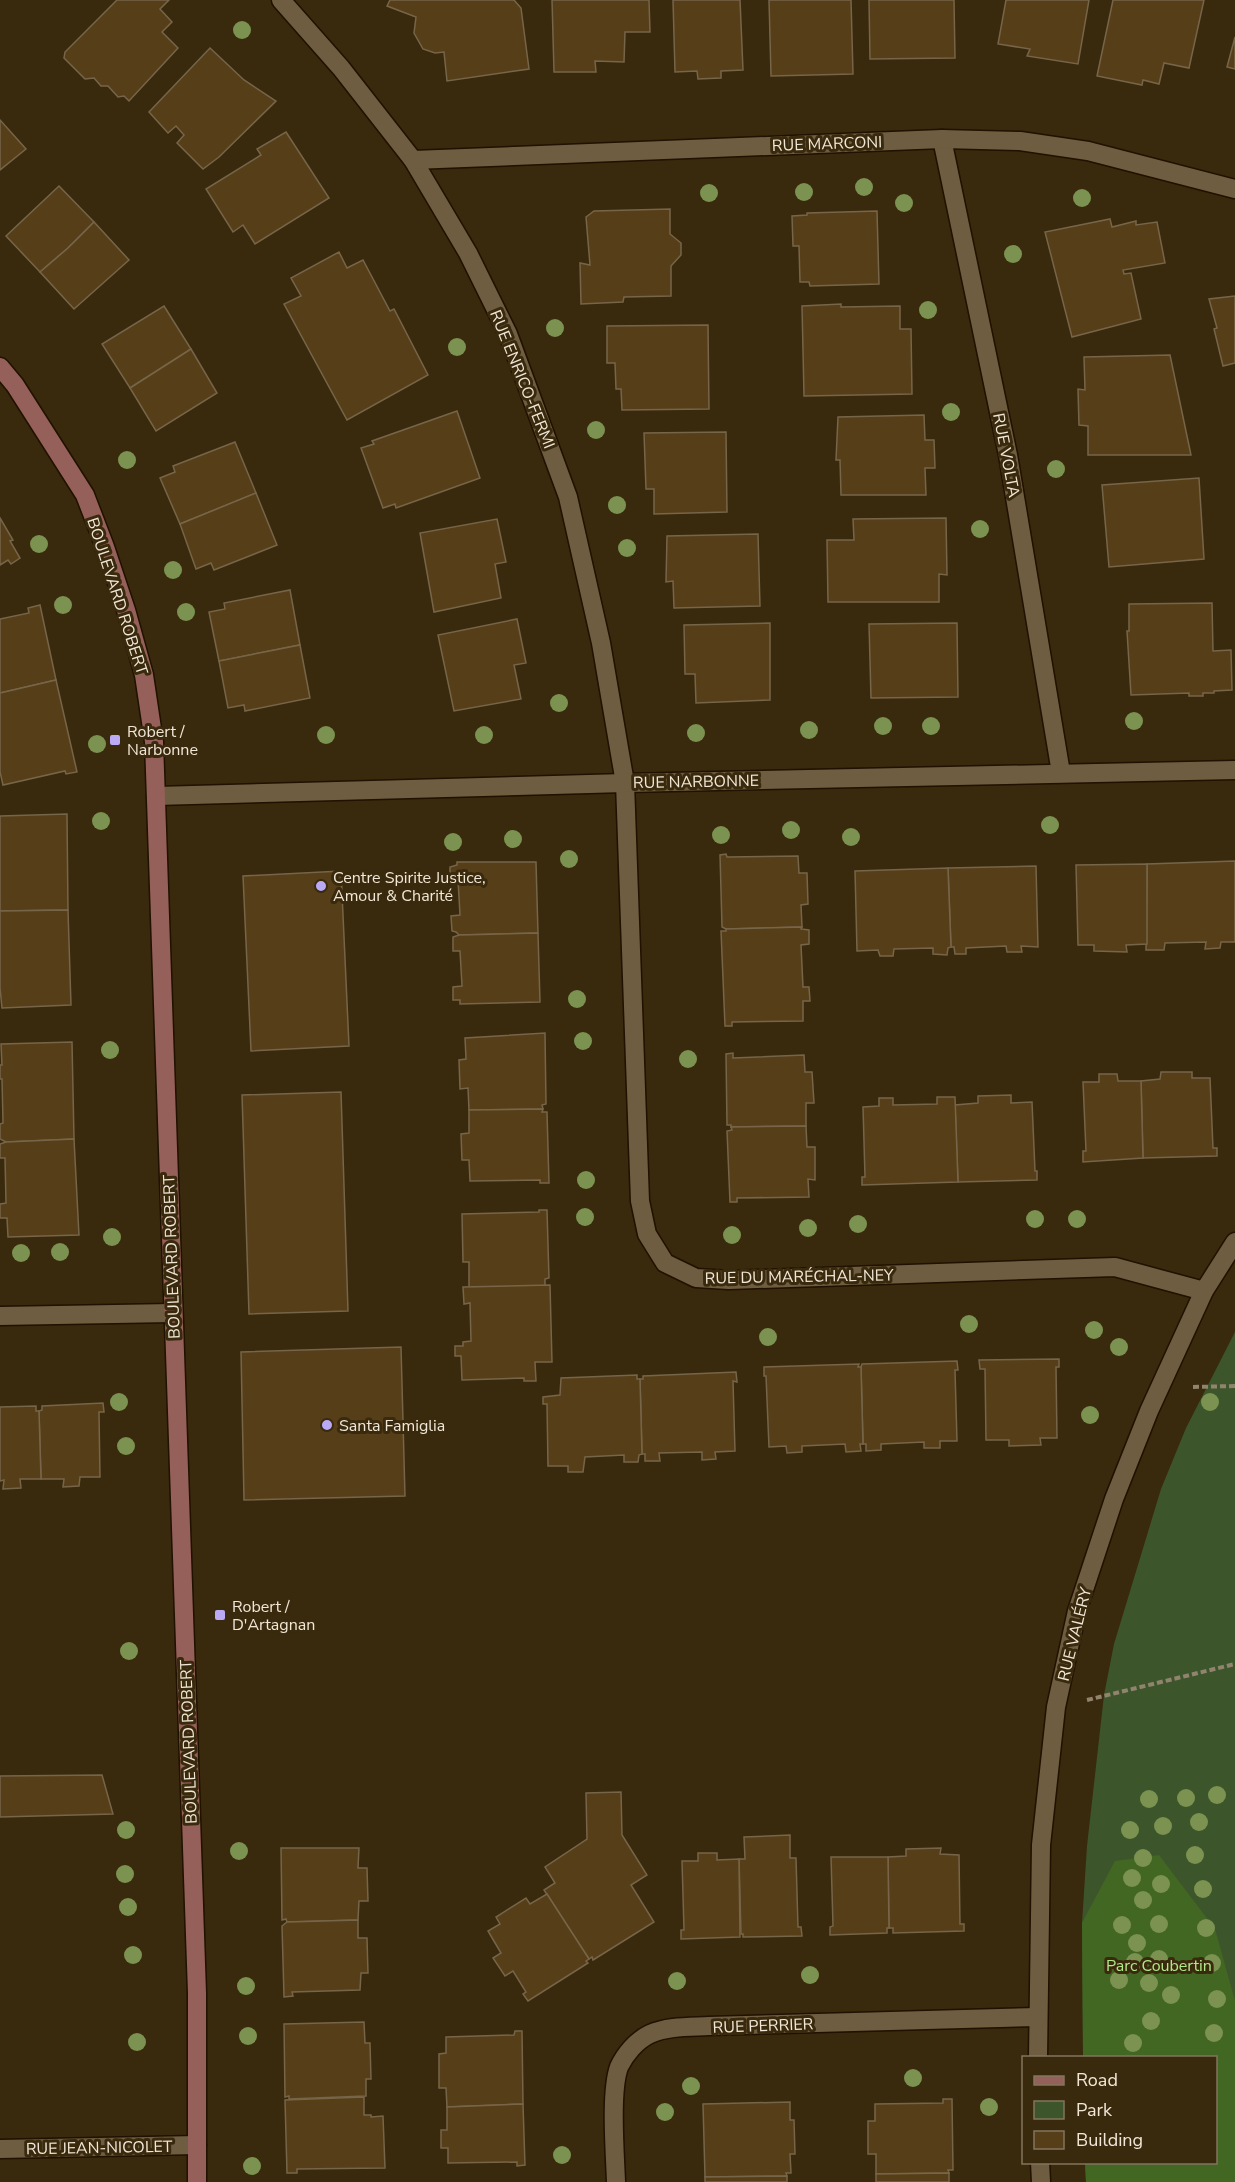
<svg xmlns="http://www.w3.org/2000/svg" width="1235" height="2182" viewBox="0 0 1235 2182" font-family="'Nunito Sans',sans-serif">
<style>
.green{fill:#3d552b}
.forest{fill:#426723}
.building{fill:#563f18;stroke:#776549;stroke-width:1.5}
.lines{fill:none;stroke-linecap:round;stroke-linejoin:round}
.street-casing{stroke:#201100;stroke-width:21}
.secondary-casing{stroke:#201100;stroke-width:21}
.path{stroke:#91846e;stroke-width:4;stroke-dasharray:6 3;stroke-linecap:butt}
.street{stroke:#6f5d41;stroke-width:18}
.secondary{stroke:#956059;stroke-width:18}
.tree{fill:#7b9251}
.poi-dot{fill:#baaaf6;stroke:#39290d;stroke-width:2}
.labels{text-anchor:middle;stroke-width:6;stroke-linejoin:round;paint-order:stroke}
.street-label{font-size:16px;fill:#f1e7d7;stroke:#39290d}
.poi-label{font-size:16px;fill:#f1e7d7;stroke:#39290d;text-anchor:start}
.park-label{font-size:16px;fill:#b1e889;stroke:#39290d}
</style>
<rect width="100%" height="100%" fill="#39290d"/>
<path class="green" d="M1235 1332V2182H1086L1085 2163 1216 2162V2058H1083L1082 1923 1087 1846 1104 1695 1114 1644 1161 1489 1186 1428Z"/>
<path class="forest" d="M1159 1855 1215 1929 1235 2001V2182H1086L1085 2163 1216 2162V2058L1083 2057 1082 1923 1115 1861Z"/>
<g class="building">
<path d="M117 0H169L160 9 172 22 162 32 178 48 129 101 124 96 118 97 108 86H101L94 78 85 79 64 58 65 52Z"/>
<path d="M390 0H514L521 8 529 69 447 81 444 52 435 53 423 49 414 33 416 17 387 6Z"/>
<path d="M552 0H649L650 32H625L624 62 595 61 596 72H554Z"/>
<path d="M673 0H740L743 70 721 71V78L698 79 697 71 675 72Z"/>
<path d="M769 0H851L853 74 771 76Z"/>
<path d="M869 0H954L955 58 870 59Z"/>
<path d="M1006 0H1089L1078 64 1027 56 1030 49 998 44Z"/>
<path d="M1113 0H1204L1189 68 1164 63 1159 84 1143 80 1142 85 1097 76Z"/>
<path d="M1235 37V69L1227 67Z"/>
<path d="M210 48 244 80 276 101 219 157 203 169 177 143 184 135 176 126 168 133 149 112Z"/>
<path d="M0 120 26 149 0 170Z"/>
<path d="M286 132 329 198 255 244 243 225 233 232 206 189 261 155 257 149Z"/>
<path d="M59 186 94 222 68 248 40 272 6 236Z"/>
<path d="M670 209V234L681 243V255L671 266V296L624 297 623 302 581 304 580 263 590 265 586 217 594 211Z"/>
<path d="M877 211 879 284 810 286 809 282H800L799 246H793L792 216 807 215V213Z"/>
<path d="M1110 219 1112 227 1136 221V225L1157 222 1165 263 1123 270 1124 274 1131 273 1141 319 1072 337 1045 232Z"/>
<path d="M94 222 129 260 74 309 40 272 68 248Z"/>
<path d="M339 252 347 268 363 260 390 311 394 309 428 375 347 420 284 304 301 296 291 278Z"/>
<path d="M1235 296V363L1223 366 1214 329 1217 328 1209 299Z"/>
<path d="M841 304V307L900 306V329H911L912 394 804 396 802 306Z"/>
<path d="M164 306 191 349 130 388 102 344Z"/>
<path d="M708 325 709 409 622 410 621 389H616L615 363H607V326Z"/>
<path d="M191 349 217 393 156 431 130 388Z"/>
<path d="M1170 355 1191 455H1088V426L1079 425 1078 389 1085 390 1084 357Z"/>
<path d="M457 411 480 478 396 508 395 504 383 508 361 448 374 444 372 441Z"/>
<path d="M924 415 925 440H934L935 468H925L926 495H841L840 460H836L838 417Z"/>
<path d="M726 432 727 512 654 514V489H646L644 433Z"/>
<path d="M235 442 256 493 180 524 160 478 175 472 173 466Z"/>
<path d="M1199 478 1204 559 1109 567 1102 485Z"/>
<path d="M256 493 277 545 214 570 211 563 196 569 180 524Z"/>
<path d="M0 518 13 540 10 541 20 558 11 564 8 560 0 565Z"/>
<path d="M946 518 947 575 939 574V602H828L827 540H854L853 519Z"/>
<path d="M497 519 506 562 495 564 501 598 434 612 420 533Z"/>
<path d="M758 534 760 606 674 608 673 581 666 582 667 536Z"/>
<path d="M290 590 300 645 219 661 209 612 225 609 224 603Z"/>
<path d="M1212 603 1213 651 1231 650 1232 690 1214 691V693H1203V696H1189V693L1131 695 1127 631H1129V604Z"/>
<path d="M40 605 56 680 0 693V619L29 613 28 608Z"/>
<path d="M517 619 526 663 514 665 521 699 454 711 438 635Z"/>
<path d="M770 623V700L696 703 695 674H685L684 625Z"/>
<path d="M957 623 958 697 871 698 869 624Z"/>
<path d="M300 645 310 698 245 711 244 705 228 708 219 661Z"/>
<path d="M56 680 77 772 66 774 65 771 3 785 0 772V693Z"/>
<path d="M67 814 68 910 0 911V816Z"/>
<path d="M726 854 727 857 798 856 799 873H807L808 904 801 905 802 927 726 929 722 927 720 855Z"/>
<path d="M1235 861V942H1221L1220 948 1205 949 1206 942 1165 943 1164 950H1146L1147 864Z"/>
<path d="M457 862H536L538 933 459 935 456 932 452 931 451 916 460 915 458 880H450V867L457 865Z"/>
<path d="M1147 864V944L1126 945 1127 952 1094 951V945H1078L1076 865Z"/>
<path d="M1036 866 1038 947 1021 946 1022 952H1007L1006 946 966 948V954H955L954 947H951L948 868Z"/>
<path d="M948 868 951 947 948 948 947 955 933 954V948L894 949 893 956H880L878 950 857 951 855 871Z"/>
<path d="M341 871 349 1046 251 1051 243 876Z"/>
<path d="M68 910 71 1005 2 1008 0 988V911Z"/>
<path d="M802 927 801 929 809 930V944L801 945 803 987H809L810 1001H803V1021L732 1022V1026H725L721 931H726V929Z"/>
<path d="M538 933 540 1002 460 1004V1000H453V987L462 986 460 951H453V937L459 935Z"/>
<path d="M545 1033 546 1104 542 1105 543 1109 469 1110 468 1088 460 1089 459 1060 466 1059 465 1038Z"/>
<path d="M72 1042 74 1139 6 1142 0 1139V1124L3 1123 2 1079H0V1065H2L1 1044Z"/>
<path d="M733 1053V1058L804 1055 805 1072H812L814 1103H806V1126L731 1127V1125H727L726 1054Z"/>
<path d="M1161 1072H1192V1078H1210L1213 1148H1217V1156L1143 1158 1141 1081 1160 1079Z"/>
<path d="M1099 1074H1117L1118 1081H1141L1143 1158 1083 1162V1151H1086L1083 1082H1099Z"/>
<path d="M341 1092 348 1311 249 1314 242 1095Z"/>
<path d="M1011 1095V1103L1032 1102 1035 1171H1037V1180L958 1182 955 1105 978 1103V1096Z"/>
<path d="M937 1097H955L958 1182 862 1185V1177H865L863 1107 879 1106V1098H893V1105L937 1104Z"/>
<path d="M543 1109 542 1112H547L549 1183H540V1180L470 1181 469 1160H462L461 1134 469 1133V1110Z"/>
<path d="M806 1126 807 1147H815V1180L808 1179 809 1197 737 1198V1202H730L727 1131 732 1130 731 1127Z"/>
<path d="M74 1139 79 1235 8 1237 7 1218H0V1204L6 1203 5 1158H0V1144L6 1142Z"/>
<path d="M539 1210H547L549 1278 545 1279V1286L469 1288V1262H463L462 1214 539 1212Z"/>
<path d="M550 1285 552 1362H535L536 1381H524V1378L462 1380 461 1356H455V1346H463V1342L471 1341 470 1303 464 1304 463 1287Z"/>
<path d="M401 1347 405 1496 244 1500 241 1352Z"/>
<path d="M1059 1359V1367H1056L1057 1438H1040L1041 1445 1009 1446V1440H986L985 1369H980L979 1360Z"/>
<path d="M957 1361 958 1370H955L957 1441H940V1448H924V1442L881 1444V1450L866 1451V1444H863L861 1367 862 1364Z"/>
<path d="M859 1364 858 1367H861L863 1444H860L861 1451 846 1452 845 1444 802 1446V1452L787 1453 786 1446 769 1447 766 1376H764V1367Z"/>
<path d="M736 1372 737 1382 733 1381 735 1451 715 1452 716 1459 702 1460V1452L659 1453 660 1461H645V1454H642L640 1379H643V1376Z"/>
<path d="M637 1375V1379H640L642 1454 639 1455 638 1462H624V1455L585 1457 583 1472H568V1466H548L547 1404H543V1397L560 1395 561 1378Z"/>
<path d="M103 1403 104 1412H99L100 1477H80L79 1486 63 1487 64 1479H41L39 1411 42 1410V1406Z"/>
<path d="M36 1406V1411H39L41 1479H20L21 1488 3 1489 4 1480 0 1481V1407Z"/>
<path d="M102 1775 113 1814 0 1817V1776Z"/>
<path d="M621 1792 622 1835 647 1875 631 1885 654 1922 593 1960 592 1957 589 1959 544 1890 555 1883 545 1867 587 1839 586 1793Z"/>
<path d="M790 1835V1858H796L798 1927H801L802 1936 743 1937V1934H741L739 1859H745L744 1837Z"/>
<path d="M281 1848H359L358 1868H367L368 1901H359L358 1920 287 1922 286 1919 282 1920Z"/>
<path d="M941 1848 940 1854 959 1855 960 1924H964V1931L893 1933V1928H889L888 1857 906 1856V1849Z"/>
<path d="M698 1853H717V1860L739 1859 740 1937 681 1939V1930H684L682 1861H698Z"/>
<path d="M831 1857H888L889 1928H887V1933L830 1935V1927L833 1926Z"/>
<path d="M547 1894 589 1959 586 1961 588 1963 528 2001 523 1994 526 1992 513 1971 505 1976 493 1958 501 1953 488 1931 500 1924 496 1917 526 1898 530 1904Z"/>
<path d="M358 1920V1938H367L368 1973H361L360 1990 292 1992 293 1996 284 1997 282 1926 287 1922Z"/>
<path d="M364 2022 365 2043H370L371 2079H366V2096L289 2099V2096L285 2097 284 2024Z"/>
<path d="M515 2031H522L523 2104 447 2107 446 2088H439V2054L446 2053V2037L514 2035Z"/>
<path d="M364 2097V2115H371V2117L383 2116 385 2168 297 2169V2173H287L285 2100Z"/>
<path d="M943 2099H952L953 2170H948L949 2173 876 2174V2154H868V2121H875V2104L943 2103Z"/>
<path d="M790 2102V2120H794L795 2154H790L791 2173H786L787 2176 705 2177 703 2104Z"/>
<path d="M523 2104 525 2165 517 2166V2162L448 2163V2148H441V2130H447V2107Z"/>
<path d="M949 2173V2182H876V2174Z"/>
<path d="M787 2176V2182H705V2177Z"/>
</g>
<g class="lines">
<g class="street-casing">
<g id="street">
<path d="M281 0 341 68 413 160 468 253 508 334 568 497 601 643 625 783 640 1201 647 1234 665 1263 696 1278 729 1280 1115 1267 1204 1291"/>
<path d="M942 139 1008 455 1061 773"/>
<path d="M413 160 942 139 1020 141 1088 151 1235 189"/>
<path d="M156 796 625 783 1235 770"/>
<path d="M0 1316 172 1313"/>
<path d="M1038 2058 1041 1845 1056 1707 1077 1611 1114 1499 1149 1411 1204 1291 1235 1242"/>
<path d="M0 2149 197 2145"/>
<path d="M1040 2162 1041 2182"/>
<path d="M616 2182C615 2154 610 2092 619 2067 625 2054 637 2040 650 2034 668 2026 689 2027 709 2026L1038 2017"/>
</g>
</g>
<g class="secondary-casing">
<path id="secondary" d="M0 367 15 385 85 495 105 547 126 610 144 675 154 742 197 1993V2182"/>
</g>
<g class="path">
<path d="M1193 1387 1235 1386"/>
<path d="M1087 1700 1235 1664"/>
</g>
<use href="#street" class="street"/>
<use href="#secondary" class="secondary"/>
</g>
<g class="tree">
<circle cx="242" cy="30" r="9"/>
<circle cx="864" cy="187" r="9"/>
<circle cx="804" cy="192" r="9"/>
<circle cx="709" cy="193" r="9"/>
<circle cx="1082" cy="198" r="9"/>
<circle cx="904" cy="203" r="9"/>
<circle cx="1013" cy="254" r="9"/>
<circle cx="928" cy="310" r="9"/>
<circle cx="555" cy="328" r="9"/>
<circle cx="457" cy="347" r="9"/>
<circle cx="951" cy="412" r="9"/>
<circle cx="596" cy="430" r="9"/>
<circle cx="127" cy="460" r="9"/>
<circle cx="1056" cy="469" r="9"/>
<circle cx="617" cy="505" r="9"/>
<circle cx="980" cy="529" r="9"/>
<circle cx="39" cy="544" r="9"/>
<circle cx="627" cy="548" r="9"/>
<circle cx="173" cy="570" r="9"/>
<circle cx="63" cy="605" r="9"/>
<circle cx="186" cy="612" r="9"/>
<circle cx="559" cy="703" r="9"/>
<circle cx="1134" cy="721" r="9"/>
<circle cx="883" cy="726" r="9"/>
<circle cx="931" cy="726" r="9"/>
<circle cx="809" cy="730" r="9"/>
<circle cx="696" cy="733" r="9"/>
<circle cx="326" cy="735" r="9"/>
<circle cx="484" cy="735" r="9"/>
<circle cx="97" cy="744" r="9"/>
<circle cx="101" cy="821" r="9"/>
<circle cx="1050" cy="825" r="9"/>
<circle cx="791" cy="830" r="9"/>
<circle cx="721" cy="835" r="9"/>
<circle cx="851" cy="837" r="9"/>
<circle cx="513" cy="839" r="9"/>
<circle cx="453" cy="842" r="9"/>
<circle cx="569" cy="859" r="9"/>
<circle cx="577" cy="999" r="9"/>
<circle cx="583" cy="1041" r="9"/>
<circle cx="110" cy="1050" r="9"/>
<circle cx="688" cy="1059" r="9"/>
<circle cx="586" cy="1180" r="9"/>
<circle cx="585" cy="1217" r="9"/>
<circle cx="1035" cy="1219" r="9"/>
<circle cx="1077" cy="1219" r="9"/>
<circle cx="858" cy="1224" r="9"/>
<circle cx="808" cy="1228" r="9"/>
<circle cx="732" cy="1235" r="9"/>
<circle cx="112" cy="1237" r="9"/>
<circle cx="60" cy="1252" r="9"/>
<circle cx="21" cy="1253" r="9"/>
<circle cx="969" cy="1324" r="9"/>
<circle cx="1094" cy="1330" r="9"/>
<circle cx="768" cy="1337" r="9"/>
<circle cx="1119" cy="1347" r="9"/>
<circle cx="119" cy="1402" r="9"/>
<circle cx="1210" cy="1402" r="9"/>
<circle cx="1090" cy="1415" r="9"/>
<circle cx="126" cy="1446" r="9"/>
<circle cx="129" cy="1651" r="9"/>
<circle cx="1217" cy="1795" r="9"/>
<circle cx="1186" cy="1798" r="9"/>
<circle cx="1149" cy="1799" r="9"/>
<circle cx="1199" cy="1822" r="9"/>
<circle cx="1163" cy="1826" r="9"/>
<circle cx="126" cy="1830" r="9"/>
<circle cx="1130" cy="1830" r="9"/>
<circle cx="239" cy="1851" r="9"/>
<circle cx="1195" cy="1855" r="9"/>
<circle cx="1143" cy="1858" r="9"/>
<circle cx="125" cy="1874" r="9"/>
<circle cx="1132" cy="1878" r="9"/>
<circle cx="1161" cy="1884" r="9"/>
<circle cx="1203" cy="1889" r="9"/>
<circle cx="1143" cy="1900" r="9"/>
<circle cx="128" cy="1907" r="9"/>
<circle cx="1159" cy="1924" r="9"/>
<circle cx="1122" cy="1925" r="9"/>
<circle cx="1206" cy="1928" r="9"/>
<circle cx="1137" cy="1943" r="9"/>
<circle cx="133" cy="1955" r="9"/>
<circle cx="1159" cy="1959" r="9"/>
<circle cx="1135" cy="1962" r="9"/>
<circle cx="1212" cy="1963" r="9"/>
<circle cx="810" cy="1975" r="9"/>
<circle cx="1119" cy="1980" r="9"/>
<circle cx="677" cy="1981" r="9"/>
<circle cx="1149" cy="1983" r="9"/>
<circle cx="246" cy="1986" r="9"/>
<circle cx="1171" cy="1995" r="9"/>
<circle cx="1217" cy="1999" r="9"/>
<circle cx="1151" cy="2021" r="9"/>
<circle cx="1214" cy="2033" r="9"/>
<circle cx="248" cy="2036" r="9"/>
<circle cx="137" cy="2042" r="9"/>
<circle cx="1133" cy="2043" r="9"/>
<circle cx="913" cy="2078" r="9"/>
<circle cx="691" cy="2086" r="9"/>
<circle cx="989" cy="2107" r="9"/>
<circle cx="665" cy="2112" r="9"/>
<circle cx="562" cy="2155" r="9"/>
<circle cx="252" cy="2166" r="9"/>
</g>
<g class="poi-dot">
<rect x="109" y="734" width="12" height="12" rx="3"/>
<circle cx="321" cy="886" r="6"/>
<circle cx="327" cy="1425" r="6"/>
<rect x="214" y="1609" width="12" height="12" rx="3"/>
</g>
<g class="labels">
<g class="street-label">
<text transform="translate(827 143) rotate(-2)" y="6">RUE MARCONI</text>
<text transform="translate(523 379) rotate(68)" y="6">RUE ENRICO-FERMI</text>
<text transform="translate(1007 455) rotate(79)" y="6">RUE VOLTA</text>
<text transform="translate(118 596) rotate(72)" y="6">BOULEVARD ROBERT</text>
<text transform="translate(696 781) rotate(-1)" y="6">RUE NARBONNE</text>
<text transform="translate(171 1257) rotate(-92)" y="6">BOULEVARD ROBERT</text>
<text transform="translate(799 1276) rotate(-1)" y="6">RUE DU MARÉCHAL-NEY</text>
<text transform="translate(1074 1634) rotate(-76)" y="6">RUE VALÉRY</text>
<text transform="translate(188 1742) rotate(-92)" y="6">BOULEVARD ROBERT</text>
<text transform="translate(763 2025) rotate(-2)" y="6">RUE PERRIER</text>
<text transform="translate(99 2147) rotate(-1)" y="6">RUE JEAN-NICOLET</text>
</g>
<g class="poi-label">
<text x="127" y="737">Robert /<tspan x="127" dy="18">Narbonne</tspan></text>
<text x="333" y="883">Centre Spirite Justice,<tspan x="333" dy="18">Amour &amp; Charité</tspan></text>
<text x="339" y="1431">Santa Famiglia</text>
<text x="232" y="1612">Robert /<tspan x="232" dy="18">D'Artagnan</tspan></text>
</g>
<g class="park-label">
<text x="1159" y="1971">Parc Coubertin</text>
</g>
</g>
<rect x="1022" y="2056" width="195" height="108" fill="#39290d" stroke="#83755e" stroke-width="1.5"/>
<rect x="1034" y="2076" width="30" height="9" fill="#956059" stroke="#83755e" stroke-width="1.5"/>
<text x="1076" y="2086" font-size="18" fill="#f1e7d7">Road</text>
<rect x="1034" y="2101" width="30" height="18" fill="#3d552b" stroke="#83755e" stroke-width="1.5"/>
<text x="1076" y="2116" font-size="18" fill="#f1e7d7">Park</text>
<rect x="1034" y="2131" width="30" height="18" fill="#563f18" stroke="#83755e" stroke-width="1.5"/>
<text x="1076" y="2146" font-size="18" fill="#f1e7d7">Building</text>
</svg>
